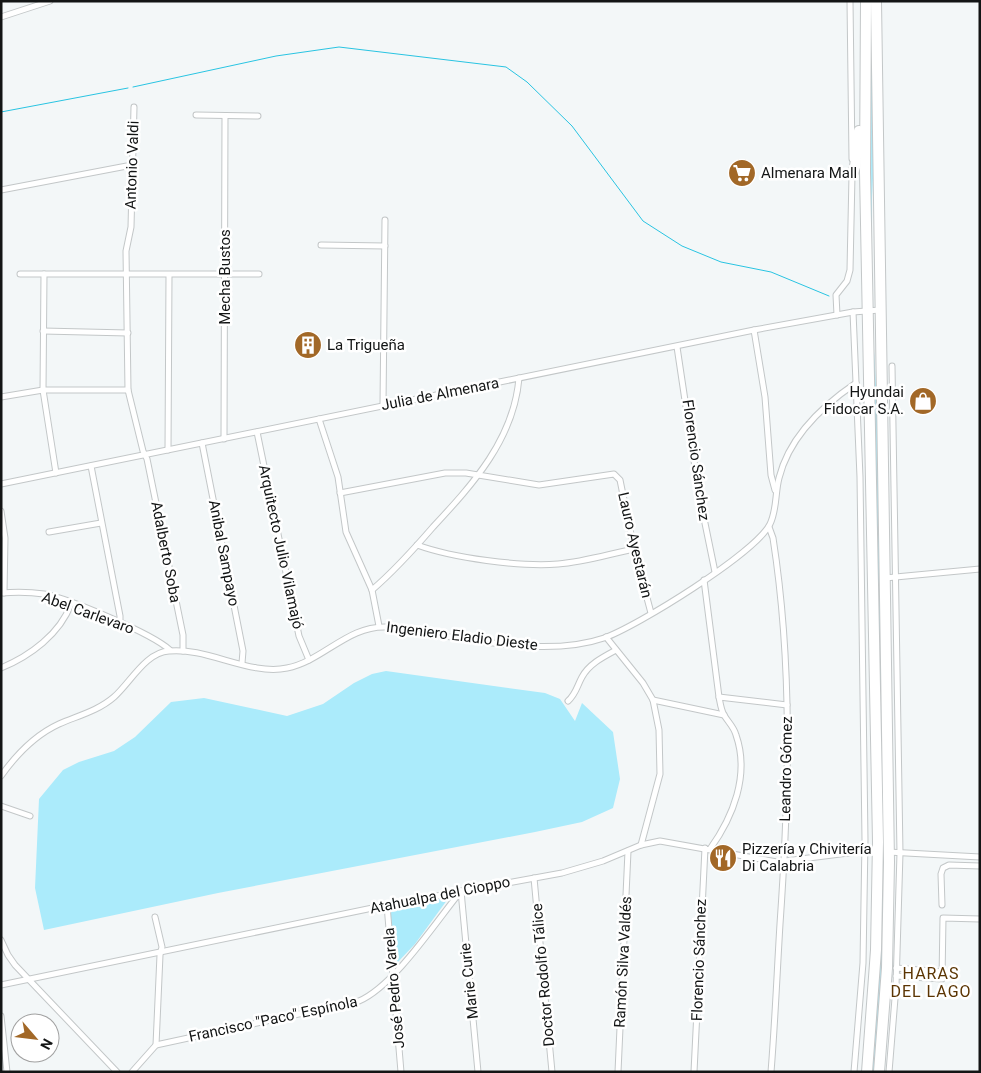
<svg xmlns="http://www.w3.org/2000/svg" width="981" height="1073" viewBox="0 0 981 1073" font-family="Roboto,sans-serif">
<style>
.green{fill:#abebfb}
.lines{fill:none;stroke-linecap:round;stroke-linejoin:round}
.stream{stroke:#29c4e2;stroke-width:1}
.street-casing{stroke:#c3c7c8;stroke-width:7}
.highway-casing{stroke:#c3c7c8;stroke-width:12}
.street{stroke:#fff;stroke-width:5}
.highway{stroke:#fff;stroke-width:10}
.labels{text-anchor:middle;stroke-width:5;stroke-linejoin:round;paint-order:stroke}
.street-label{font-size:15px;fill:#131515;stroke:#fff}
.poi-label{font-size:15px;fill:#131515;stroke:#fff;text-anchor:start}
.neighbourhood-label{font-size:16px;letter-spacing:1px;fill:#5b3503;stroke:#fff}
</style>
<rect width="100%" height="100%" fill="#f3f7f8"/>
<g class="green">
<path d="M872 1 874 159 872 197V305L869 90Z"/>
<path d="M872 316 879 437 884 846 882 842Z"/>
<path d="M386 671 545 693 560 699 575 721 582 703 613 732 620 779 613 808 582 822 535 832 218 893 44 930 35 888 39 799 63 770 79 762 114 751 135 737 171 702 204 698 287 716 323 704 354 683 372 674Z"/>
<path d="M882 860 884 863V980L876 1072H870Z"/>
<path d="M450 896 415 944 396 964 390 908Z"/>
</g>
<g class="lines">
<g class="stream">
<path d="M133 87 276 56 339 47 506 67 527 82 572 126 643 221 682 246 721 262 771 272 829 296"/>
<path d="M1 112 128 88"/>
</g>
<g class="street-casing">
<g id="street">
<path d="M850 1 852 159"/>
<path d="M1 17 50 1"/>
<path d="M134 107 131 227 126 251 128 390 143 451 147 459 183 635V651"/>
<path d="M196 115 258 116"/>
<path d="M1 190 132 165"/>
<path d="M321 245 385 246"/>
<path d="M20 274H259"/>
<path d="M44 274 43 390 56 473"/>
<path d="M853 312 860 477 865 840 863 963 854 1072"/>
<path d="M837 315 836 295 847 281 850 270 852 175"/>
<path d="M754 330 765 397 771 475 775 490"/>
<path d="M43 331 128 333"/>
<path d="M677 347 699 494 715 572"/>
<path d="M1 397 43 390H128"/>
<path d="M383 405 385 220"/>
<path d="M319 419 338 477 346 532 372 590 379 626"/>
<path d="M257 432 299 636 309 660"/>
<path d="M224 439 225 116"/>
<path d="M202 443 243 651 242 663"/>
<path d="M168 450 169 275"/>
<path d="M91 466 120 616V623"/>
<path d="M1 484 754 330 853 312 880 310"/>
<path d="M340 493 445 473H466L539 485 614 474 620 480 634 549 651 613"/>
<path d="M1 511 5 538 4 593"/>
<path d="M769 527 773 538C793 666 789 795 780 924 777 973 775 1023 771 1072"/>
<path d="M49 532 101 523"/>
<path d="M417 545C453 558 520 567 558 564 584 562 609 554 634 549"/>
<path d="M885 578 980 569"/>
<path d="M704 580 719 697C720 702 721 710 724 715 728 722 734 727 736 735 750 775 733 817 710 849"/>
<path d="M372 590C394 571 414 549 433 527 473 484 514 439 519 378"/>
<path d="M1 593C15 592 30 592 44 594 70 599 151 633 170 650"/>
<path d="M606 637 643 683 653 700 659 730 660 774 641 845"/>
<path d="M1 668C30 656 60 634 71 604"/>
<path d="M719 697 787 705"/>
<path d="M653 700 724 715"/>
<path d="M568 701C576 694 577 686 582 677 589 664 603 657 616 650"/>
<path d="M1 776C16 755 35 735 59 724 77 716 98 711 114 697 130 683 146 652 169 651 207 647 250 676 287 668 323 661 348 625 387 627 404 627 421 632 438 635 488 643 555 655 604 638 636 627 756 553 770 524 777 510 775 493 779 478 789 438 822 406 856 383"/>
<path d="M1 806 30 816"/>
<path d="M888 852 980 857"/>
<path d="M534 878 552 1072"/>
<path d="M461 891 478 1072"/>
<path d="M387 905 401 1072"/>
<path d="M942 905 941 874 943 868 949 865 980 866"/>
<path d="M1 940 8 955 15 965 117 1072"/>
<path d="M896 968 943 972"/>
<path d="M896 976 942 979 943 918 980 919"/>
<path d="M1 985 387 905 562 873 603 861 641 845 660 841 777 862 864 851 879 852"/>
<path d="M1 1016 7 1072"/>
<path d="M156 1045 359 1001C394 986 435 923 461 891"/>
<path d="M132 1072 156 1045 160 955 162 947 155 917"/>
<path d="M618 1072 628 851"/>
<path d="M694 1072 705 848"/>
<path d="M889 1072 896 986 900 853 892 366"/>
</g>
</g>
<g class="highway-casing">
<g id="highway">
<path d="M866 1 865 172 878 842 876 950 867 1072"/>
<path d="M876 1 889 862 887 968 879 1072"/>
<path d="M852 175 855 167 859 131"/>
</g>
</g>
<use href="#street" class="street"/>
<use href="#highway" class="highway"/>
</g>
<defs>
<g id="supermarket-disc" transform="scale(1.4375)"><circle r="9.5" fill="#a26827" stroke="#fff"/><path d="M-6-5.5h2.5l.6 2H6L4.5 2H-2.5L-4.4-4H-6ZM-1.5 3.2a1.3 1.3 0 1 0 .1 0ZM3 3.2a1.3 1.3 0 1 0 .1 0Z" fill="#fff"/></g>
<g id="building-disc" transform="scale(1.4375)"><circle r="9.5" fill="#a26827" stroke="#fff"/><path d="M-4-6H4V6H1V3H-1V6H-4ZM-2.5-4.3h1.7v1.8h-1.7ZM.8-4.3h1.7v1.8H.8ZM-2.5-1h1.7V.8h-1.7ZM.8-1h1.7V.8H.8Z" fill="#fff"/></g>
<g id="shop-disc" transform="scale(1.4375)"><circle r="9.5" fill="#a26827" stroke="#fff"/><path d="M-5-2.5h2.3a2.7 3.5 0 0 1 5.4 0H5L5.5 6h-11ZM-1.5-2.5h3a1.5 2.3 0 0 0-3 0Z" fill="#fff"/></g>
<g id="restaurant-disc" transform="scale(1.4375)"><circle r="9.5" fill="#a26827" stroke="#fff"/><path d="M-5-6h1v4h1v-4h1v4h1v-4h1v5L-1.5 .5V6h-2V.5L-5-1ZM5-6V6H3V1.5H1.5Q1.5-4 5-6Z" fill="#fff"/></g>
</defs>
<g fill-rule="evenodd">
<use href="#supermarket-disc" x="742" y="173"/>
<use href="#building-disc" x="308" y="345"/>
<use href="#shop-disc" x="923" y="401"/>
<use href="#restaurant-disc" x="723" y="858"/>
</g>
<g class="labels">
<g class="street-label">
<text transform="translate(132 165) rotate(-88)" y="5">Antonio Valdi</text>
<text transform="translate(225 277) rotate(-90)" y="5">Mecha Bustos</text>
<text transform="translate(440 394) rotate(-11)" y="5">Julia de Almenara</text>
<text transform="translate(696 460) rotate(82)" y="5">Florencio Sánchez</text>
<text transform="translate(635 545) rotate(77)" y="5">Lauro Ayestarán</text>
<text transform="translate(281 547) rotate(78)" y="5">Arquitecto Julio Vilamajó</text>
<text transform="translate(166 552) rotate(79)" y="5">Adalberto Soba</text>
<text transform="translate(224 553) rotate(79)" y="5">Anibal Sampayo</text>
<text transform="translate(88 613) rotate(20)" y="5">Abel Carlevaro</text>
<text transform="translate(462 636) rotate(7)" y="5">Ingeniero Eladio Dieste</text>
<text transform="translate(786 769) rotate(-89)" y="5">Leandro Gómez</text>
<text transform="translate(440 895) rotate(-11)" y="5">Atahualpa del Cioppo</text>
<text transform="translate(699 960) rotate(-88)" y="5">Florencio Sánchez</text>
<text transform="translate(623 962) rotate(-87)" y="5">Ramón Silva Valdés</text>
<text transform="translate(543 975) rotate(-95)" y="5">Doctor Rodolfo Tálice</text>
<text transform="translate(469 981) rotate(-96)" y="5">Marie Curie</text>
<text transform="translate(394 988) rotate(-95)" y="5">José Pedro Varela</text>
<text transform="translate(273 1019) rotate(-12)" y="5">Francisco "Paco" Espínola</text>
</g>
<g class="poi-label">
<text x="761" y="178">Almenara Mall</text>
<text x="327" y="350">La Trigueña</text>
<text x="904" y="397" text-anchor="end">Hyundai<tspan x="904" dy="17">Fidocar S.A.</tspan></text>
<text x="742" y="854">Pizzería y Chivitería<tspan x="742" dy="17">Di Calabria</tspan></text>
</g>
<g class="neighbourhood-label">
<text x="931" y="979">HARAS<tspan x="931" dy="18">DEL LAGO</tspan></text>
</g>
</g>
<rect width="981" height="1073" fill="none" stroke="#131515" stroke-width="5"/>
<g transform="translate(35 1038) rotate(118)"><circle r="24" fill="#ffffff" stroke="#a1a1a1"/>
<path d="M0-4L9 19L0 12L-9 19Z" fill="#a26827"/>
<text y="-8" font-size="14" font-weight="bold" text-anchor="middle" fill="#131515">N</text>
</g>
</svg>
